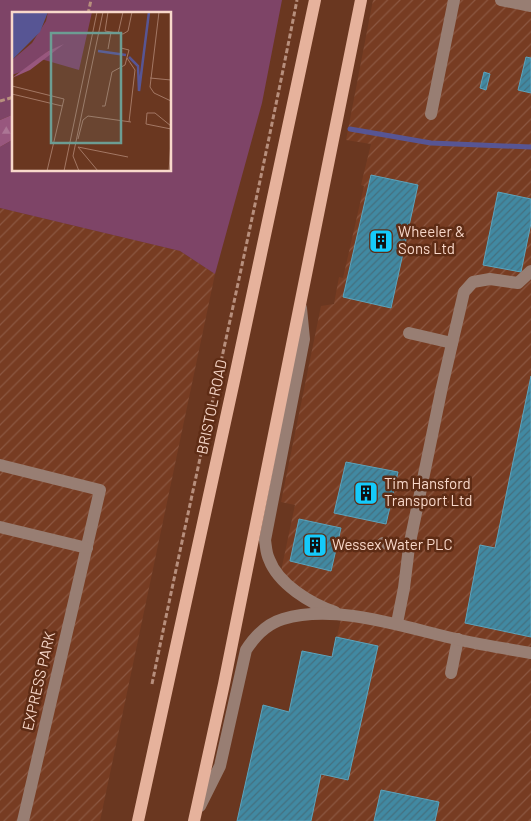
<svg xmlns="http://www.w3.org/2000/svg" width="531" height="821" viewBox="0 0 531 821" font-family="Barlow,sans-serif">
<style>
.industrial{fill:url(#industrial-furrows)}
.green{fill:#7e4467}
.forest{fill:url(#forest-firs)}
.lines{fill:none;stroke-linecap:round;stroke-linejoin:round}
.stream{stroke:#575594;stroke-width:5}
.building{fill:url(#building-hatch);stroke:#5ca3bc}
.path{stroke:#b78f7d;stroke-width:3;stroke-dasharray:5 2.5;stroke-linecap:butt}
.minor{stroke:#987e73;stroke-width:12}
.major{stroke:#e6b29c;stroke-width:12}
.labels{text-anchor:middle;stroke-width:5;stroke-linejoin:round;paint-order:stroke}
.poi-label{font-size:15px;fill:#f8d8ca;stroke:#5e2c15;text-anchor:start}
.street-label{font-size:15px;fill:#f8d8ca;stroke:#5e2c15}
.inset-river{fill:none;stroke:#575594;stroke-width:2.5}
.inset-road{fill:none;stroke:#a37764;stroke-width:1}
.view{fill:#6c9d93;fill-opacity:0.15;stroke:#6c9d93;stroke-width:2.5}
.inset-edge{fill:none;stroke:#f8d8ca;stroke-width:2.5}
</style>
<defs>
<pattern id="industrial-furrows" width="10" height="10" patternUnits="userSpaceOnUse" patternTransform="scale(1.25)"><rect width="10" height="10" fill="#773c22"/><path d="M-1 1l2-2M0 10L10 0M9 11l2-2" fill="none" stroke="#8b5741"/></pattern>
<pattern id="forest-firs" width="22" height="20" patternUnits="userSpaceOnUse" patternTransform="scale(1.25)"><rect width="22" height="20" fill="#98577e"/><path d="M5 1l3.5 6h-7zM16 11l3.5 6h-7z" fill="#ac7695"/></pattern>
<pattern id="building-hatch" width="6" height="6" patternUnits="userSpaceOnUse" patternTransform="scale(1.25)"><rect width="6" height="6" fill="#4189a2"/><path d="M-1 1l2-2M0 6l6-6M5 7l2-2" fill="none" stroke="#44707f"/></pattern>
</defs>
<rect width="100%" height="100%" fill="#6a3720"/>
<g class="industrial">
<path d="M373 0H531V821H237L263 705 289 712 302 651 332 657 342 615 280 576 295 505 281 502 321 306 334 304 339 277 343 278 364 186 361 185 371 144 346 140Z"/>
<path d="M0 208 180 251 215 274 100 821H0Z"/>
</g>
<path class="green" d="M0 0H282L262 103 215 274 180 251 0 208V147L14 139V170H170V14H14V114L0 120Z"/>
<path class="forest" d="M14 114V139L0 147V120Z"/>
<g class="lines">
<path class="stream" d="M350 129 431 143 531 147"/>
</g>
<g class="building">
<path d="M526 57 531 58V93L518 90Z"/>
<path d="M484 72 490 74 486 90 480 88Z"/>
<path d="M371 175 418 185 391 308 343 297Z"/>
<path d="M498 192 531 199V223L521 272 483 265Z"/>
<path d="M531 376V637L465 623 480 545 495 548Z"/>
<path d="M346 462 398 472 386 524 334 513Z"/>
<path d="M299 519 341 528 331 571 290 561Z"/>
<path d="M336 637 378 646 348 780 321 774 311 821H237L263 705 289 712 302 651 332 657Z"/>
<path d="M381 790 439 802 435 821H374Z"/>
</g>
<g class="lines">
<g class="path">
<path d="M88 14 91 0"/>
<path d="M0 101 14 97"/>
<path d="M152 684C199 456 252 229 297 0"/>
</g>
<g class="minor">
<path d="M501 0 531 6"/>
<path d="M431 114 454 0"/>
<path d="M301 308 304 339 265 540C266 546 266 553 269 559 278 584 311 604 335 612"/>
<path d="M409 333 452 343"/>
<path d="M0 465 100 490 23 821"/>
<path d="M0 527 87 548"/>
<path d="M383 543 409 547 442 387 464 292 473 282 490 279 518 283 531 271"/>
<path d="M397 623 404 588 409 547"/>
<path d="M451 673 458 639"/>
<path d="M200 806 220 766 246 650C255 636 266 624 283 619 337 603 406 628 460 640 483 645 507 649 531 653"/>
</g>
<g class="major">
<path d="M138 821 234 381 315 0"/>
<path d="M194 821 224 684 361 0"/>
</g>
</g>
<defs>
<g id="building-square" transform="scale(1.25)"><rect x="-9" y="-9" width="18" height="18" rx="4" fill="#14cafb" stroke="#5e2c15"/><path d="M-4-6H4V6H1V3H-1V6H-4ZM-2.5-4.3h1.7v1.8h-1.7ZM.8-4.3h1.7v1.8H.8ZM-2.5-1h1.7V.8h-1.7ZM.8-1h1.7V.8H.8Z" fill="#111"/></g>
</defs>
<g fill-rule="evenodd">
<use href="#building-square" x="381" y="241"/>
<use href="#building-square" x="366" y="493"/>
<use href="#building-square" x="315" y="545"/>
</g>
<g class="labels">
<g class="poi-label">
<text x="398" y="237">Wheeler &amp;<tspan x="398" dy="17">Sons Ltd</tspan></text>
<text x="384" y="489">Tim Hansford<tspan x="384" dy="17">Transport Ltd</tspan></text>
<text x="332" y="550">Wessex Water PLC</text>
</g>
<g class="street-label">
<text transform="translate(212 407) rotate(-78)" y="5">BRISTOL ROAD</text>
<text transform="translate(39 681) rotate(-77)" y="5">EXPRESS PARK</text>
</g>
</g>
<g transform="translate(12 12)">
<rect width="159" height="159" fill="#6a3720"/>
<path d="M36 0H80L67 58 29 47 47 35 36 39 14 58 0 63V48L20 31 34 9Z" fill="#7e4467"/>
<path d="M52 32 18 58 0 66 36 39Z" fill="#98577e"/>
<path d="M0 0H36L28 20 0 48Z" fill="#575594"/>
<path class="inset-river" d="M86 39 114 43M117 45 126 54 127 79 137 0"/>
<path class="inset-road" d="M96 0 93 19 111 22 116 19 120 0M147 0 138 75 142 81 159 89M106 22 111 0M96 37 99 20M115 46 123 58 117 110M138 66 159 68M0 74 52 87 35 159M0 82 50 94M90 94H93L100 60 113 53 117 38 109 36M159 114 143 101H135L134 112 159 117M66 127 71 108 76 104 119 110M66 135 116 145M66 135 86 159M52 159 85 0M67 159 61 144 91 0M157 159 159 129"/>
<path class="view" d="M39 21H109V131H39Z"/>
<rect width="159" height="159" class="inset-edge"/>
</g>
</svg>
